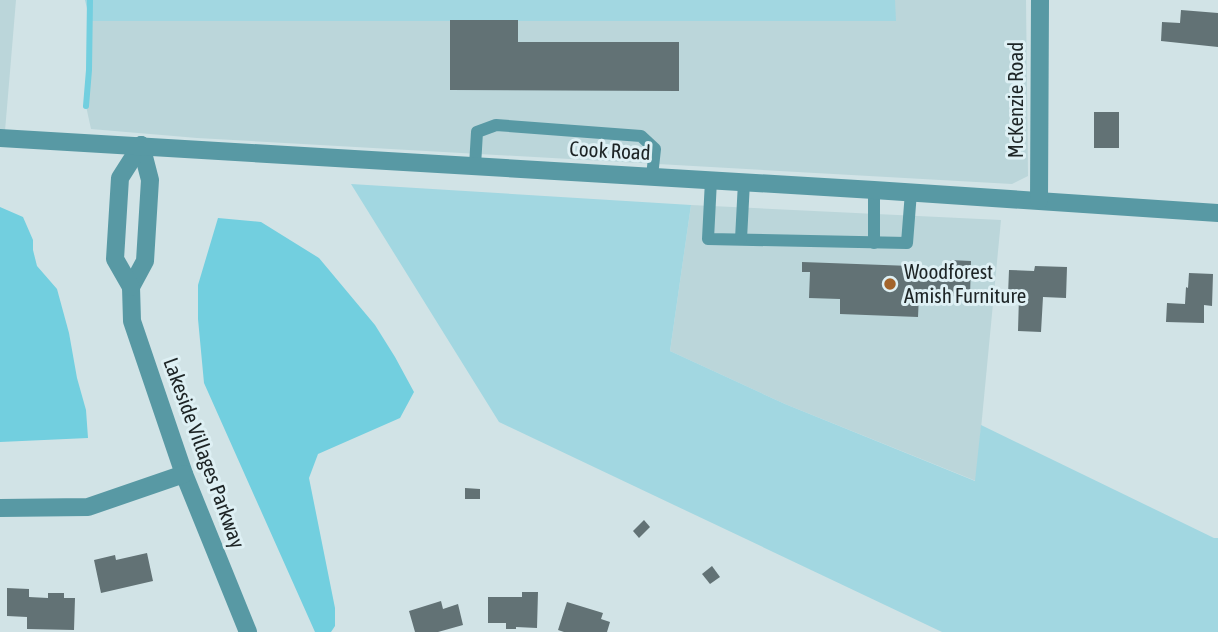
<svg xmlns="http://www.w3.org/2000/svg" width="1218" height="632" viewBox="0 0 1218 632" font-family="'Asap Condensed',sans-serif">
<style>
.built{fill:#bbd6da}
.green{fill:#a2d7e1}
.water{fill:#72cfdf}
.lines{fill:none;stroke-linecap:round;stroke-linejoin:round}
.stream{stroke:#72cfdf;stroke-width:6}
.building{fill:#627275}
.service{stroke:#5899a4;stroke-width:12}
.minor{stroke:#5899a4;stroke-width:18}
.tertiary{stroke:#5899a4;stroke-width:18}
.poi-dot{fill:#a3642b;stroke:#def0f4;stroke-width:2.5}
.labels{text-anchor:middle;stroke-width:6;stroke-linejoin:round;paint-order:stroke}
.street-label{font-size:21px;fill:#1d2425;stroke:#def0f4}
.poi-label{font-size:21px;fill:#1d2425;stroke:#def0f4;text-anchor:start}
</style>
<rect width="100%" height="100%" fill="#d1e3e6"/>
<g class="built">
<path d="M0 0H16L5 131H0Z"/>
<path d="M895 0H1026L1028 176 1012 184 197 138 91 129 86 106 89 70 90 21H895Z"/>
<path d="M691 205 1001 220 976 481 785 404 670 351Z"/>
</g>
<g class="green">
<path d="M85 0H895L896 21H90Z"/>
<path d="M351 184 691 205 670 351 785 404 975 481 981 425 1214 538H1218V632H942L499 422Z"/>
</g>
<g class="water">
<path d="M0 207 23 217 33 240V250L37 266 57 289 69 333 77 378 86 410 88 438 0 442Z"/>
<path d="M218 218 261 222 319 258 375 325 395 357 414 392 400 418 318 454 309 478 335 608V626L331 632H315L204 383 198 319V285Z"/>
</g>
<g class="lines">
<path class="stream" d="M86 106 89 70 90 0"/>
</g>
<g class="building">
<path d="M1181 10 1218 13V47L1161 41 1162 22 1180 23Z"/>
<path d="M450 20H518V42H679V91L450 90Z"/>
<rect x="1094" y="112" width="25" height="36"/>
<path d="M950 260 971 261 970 297 919 295 918 317 840 314V299L809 298 810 272H802V262L911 266V272L949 274Z"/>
<path d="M1035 266 1067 267 1066 298 1043 297 1041 332 1018 331 1019 296 1008 295 1009 270 1034 271Z"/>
<path d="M1189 273 1213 274 1212 306 1204 305V323L1166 322 1167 303 1185 304 1186 287 1188 288Z"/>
<path d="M465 488 480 489V499H465Z"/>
<path d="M644 520 650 527 639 538 633 531Z"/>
<path d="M147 553 153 581 101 593 94 560 115 555 116 560Z"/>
<path d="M712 566 720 577 710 584 702 574Z"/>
<path d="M7 588 29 589V597L48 598V593H64V598H75L74 630 27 629V617L7 616Z"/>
<path d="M522 592H538L537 628 516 627V629H506V623H488V597H522Z"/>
<path d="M441 601 443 609 458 604 463 625 438 632H415L409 611Z"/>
<path d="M567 602 603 613 601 619 610 622 607 632H564L558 630Z"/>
</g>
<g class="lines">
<g class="service">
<path d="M475 166 477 132 496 125 641 136 655 149 652 176"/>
<path d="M711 180 708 239 907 243 911 192"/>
<path d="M874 190V243"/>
<path d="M741 239 744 182"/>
</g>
<g class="minor">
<path d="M141 145 150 180 145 261 131 287 132 321 184 474 248 632"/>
<path d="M131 287 115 259 120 178 141 145"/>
<path d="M0 508 88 507 184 474"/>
</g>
<g class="tertiary">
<path d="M0 138 874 190 1218 213"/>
<path d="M1039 200 1040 0"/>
</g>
</g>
<circle class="poi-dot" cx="890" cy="284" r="7"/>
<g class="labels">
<g class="street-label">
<text transform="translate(1016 100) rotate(-90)" y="7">McKenzie Road</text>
<text transform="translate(610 151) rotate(3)" y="7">Cook Road</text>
<text transform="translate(204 453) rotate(70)" y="7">Lakeside Villages Parkway</text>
</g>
<g class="poi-label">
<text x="904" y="279">Woodforest<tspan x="904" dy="24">Amish Furniture</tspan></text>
</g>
</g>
</svg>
